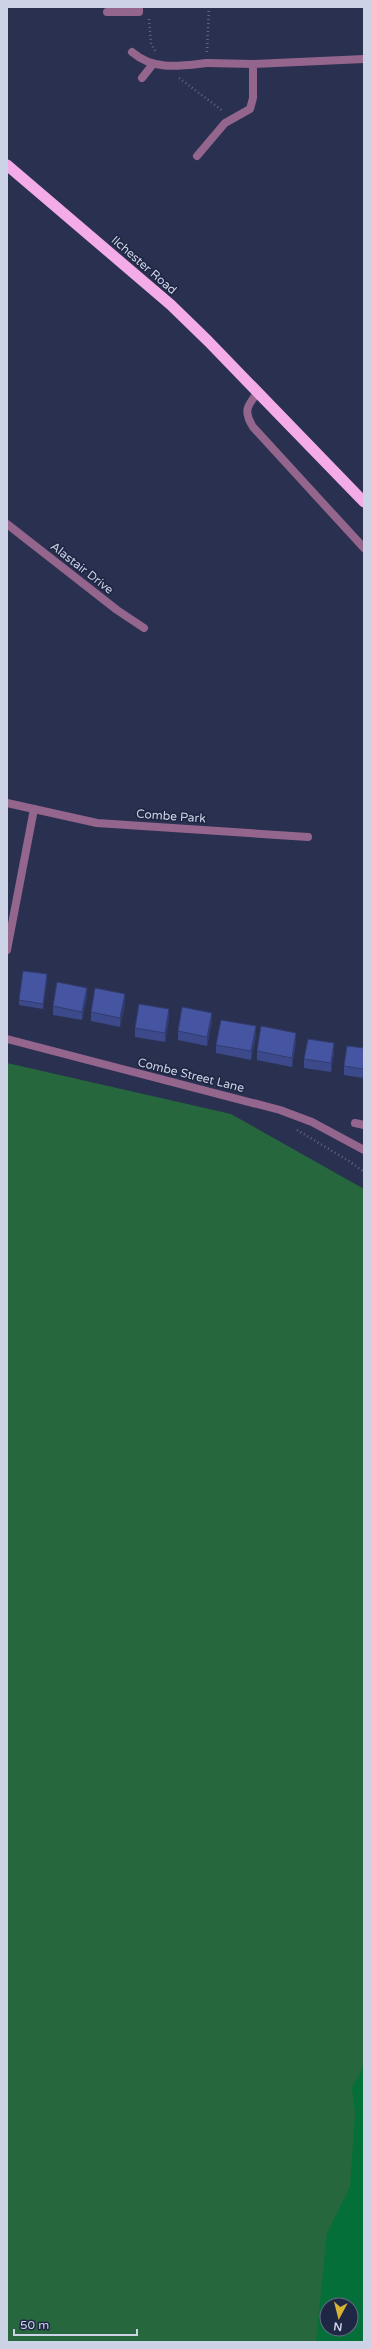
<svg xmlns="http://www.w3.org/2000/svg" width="371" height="2349" viewBox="0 0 371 2349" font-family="'Varela Round',sans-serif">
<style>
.green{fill:#26673d;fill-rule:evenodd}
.forest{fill:#056f39;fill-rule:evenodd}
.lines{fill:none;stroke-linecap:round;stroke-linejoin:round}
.path{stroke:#5f6681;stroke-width:2.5;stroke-dasharray:1 3;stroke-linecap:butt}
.service{stroke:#94658d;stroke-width:8}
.minor{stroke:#94658d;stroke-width:8}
.tertiary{stroke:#94658d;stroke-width:8}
.trunk{stroke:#f4ace8;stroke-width:11}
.wall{fill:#3c498a}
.shaded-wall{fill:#313c71}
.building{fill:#4655a1;stroke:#313c71}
.labels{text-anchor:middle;stroke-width:3.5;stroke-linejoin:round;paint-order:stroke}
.street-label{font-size:12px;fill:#cdd3e6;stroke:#202745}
</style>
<rect width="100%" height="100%" fill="#2a3150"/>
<path class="green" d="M7 1063 231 1114 364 1189V2342H7ZM327 2305H351V2329H327Z"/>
<path class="forest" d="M364 2065V2342H316L327 2233 350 2187 355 2114 352 2088ZM327 2305H351V2329H327Z"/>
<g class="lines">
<g class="path">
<path d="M149 19 151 44 156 52"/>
<path d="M207 52 209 7"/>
<path d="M179 78 223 111"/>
<path d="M297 1130 349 1161 364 1172"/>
</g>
<g class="service">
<path d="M132 52C154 71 180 66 207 63"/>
<path d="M142 78 153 64"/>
<path d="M355 1123 364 1125"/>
</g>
<g class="minor">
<path d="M107 12H139V7"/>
<path d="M207 63 253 64"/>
<path d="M197 156 225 123 250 109 253 98V64L364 59"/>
<path d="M258 392C247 406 243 411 253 427L364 548"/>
<path d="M7 524 117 610 144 628"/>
<path d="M7 803 97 823 308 837"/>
<path d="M7 950 34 809"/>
</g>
<path class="tertiary" d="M7 1039 280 1110 312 1122 364 1150"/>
<path class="trunk" d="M7 165 171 305 208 341 364 502"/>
</g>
<g class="wall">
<path d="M47 979 43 1009 19 1005V1000Z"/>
<path d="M87 996 82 1020 53 1015V1006Z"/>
<path d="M125 1003 120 1027 91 1021V1012Z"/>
<path d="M169 1018 165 1042 135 1037V1028Z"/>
<path d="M212 1022 207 1046 178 1040V1031Z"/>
<path d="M256 1035 251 1060 216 1053V1045Z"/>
<path d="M296 1042 292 1067 257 1060V1051Z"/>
<path d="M364 1048V1078L344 1075V1066Z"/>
<path d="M334 1052 331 1072 304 1068V1059Z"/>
</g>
<g class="shaded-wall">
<path d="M47 974V979L43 1009V1004Z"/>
<path d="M87 988V996L82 1020V1012Z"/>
<path d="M125 994V1003L120 1027V1018Z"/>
<path d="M169 1009V1018L165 1042V1033Z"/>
<path d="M212 1013V1022L207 1046V1037Z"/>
<path d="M256 1026V1035L251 1060V1051Z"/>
<path d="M296 1033V1042L292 1067V1058Z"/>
<path d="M334 1043V1052L331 1072V1063Z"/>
</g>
<g class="building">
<path d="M23 971 47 974 43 1004 19 1000Z"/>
<path d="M57 982 87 988 82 1012 53 1006Z"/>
<path d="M95 988 125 994 120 1018 91 1012Z"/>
<path d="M139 1004 169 1009 165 1033 135 1028Z"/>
<path d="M182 1007 212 1013 207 1037 178 1031Z"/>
<path d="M221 1020 256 1026 251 1051 216 1045Z"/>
<path d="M261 1026 296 1033 292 1058 257 1051Z"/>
<path d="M308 1039 334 1043 331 1063 304 1059Z"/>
<path d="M347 1046 364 1048V1069L344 1066Z"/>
</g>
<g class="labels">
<g class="street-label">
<text transform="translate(144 265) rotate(41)" y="4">Ilchester Road</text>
<text transform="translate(82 568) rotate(38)" y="4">Alastair Drive</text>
<text transform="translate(171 816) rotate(4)" y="4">Combe Park</text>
<text transform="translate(191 1075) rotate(14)" y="4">Combe Street Lane</text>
</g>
</g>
<rect width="371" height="2349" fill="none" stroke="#cdd3e6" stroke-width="16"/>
<g transform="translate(339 2317) rotate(187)"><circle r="19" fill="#202745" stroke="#656c85"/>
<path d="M0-3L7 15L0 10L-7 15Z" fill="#d8b434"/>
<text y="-6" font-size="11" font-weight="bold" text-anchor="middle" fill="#cdd3e6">N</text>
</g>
<path d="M14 2329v6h123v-6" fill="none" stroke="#cdd3e6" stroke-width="2"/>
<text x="20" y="2329" font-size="12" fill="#cdd3e6" stroke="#202745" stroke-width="3" paint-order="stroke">50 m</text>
</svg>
